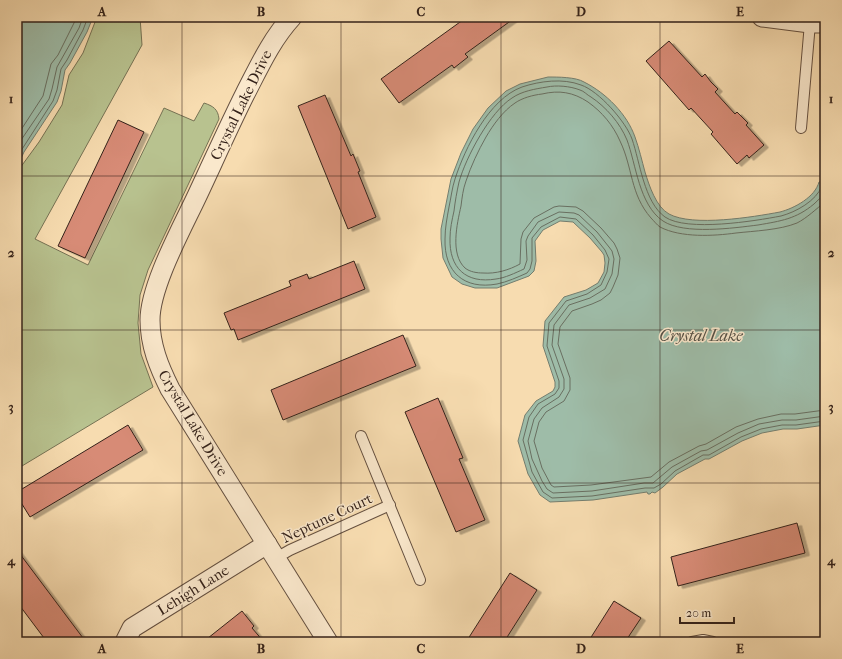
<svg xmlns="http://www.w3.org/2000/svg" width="842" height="659" viewBox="0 0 842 659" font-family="'IM FELL French Canon',serif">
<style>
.green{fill:#b8c28f;stroke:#767254}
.water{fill:#9ebca8;stroke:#747e6f}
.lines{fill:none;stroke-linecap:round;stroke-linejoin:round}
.shore{stroke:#696f61;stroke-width:1}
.building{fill:#d78b76;stroke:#34221a;filter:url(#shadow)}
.lane-casing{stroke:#655040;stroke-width:12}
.street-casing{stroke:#655040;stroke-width:21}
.lane{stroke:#fae8cc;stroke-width:10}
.street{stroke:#fae8cc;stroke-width:19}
.grid{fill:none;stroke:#34221a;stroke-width:1;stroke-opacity:0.55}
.labels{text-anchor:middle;stroke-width:3;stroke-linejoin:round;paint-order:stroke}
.street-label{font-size:15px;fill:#34221a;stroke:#fae8cc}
.water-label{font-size:16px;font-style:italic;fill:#545045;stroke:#fae8cc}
.neatline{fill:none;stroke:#34221a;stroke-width:1.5}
.grid-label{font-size:13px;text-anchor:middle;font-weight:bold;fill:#34221a}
</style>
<defs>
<filter id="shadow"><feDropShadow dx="4.5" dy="2.5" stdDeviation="0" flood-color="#0004"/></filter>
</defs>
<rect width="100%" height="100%" fill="#f7dcb0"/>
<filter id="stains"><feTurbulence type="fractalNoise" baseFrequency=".005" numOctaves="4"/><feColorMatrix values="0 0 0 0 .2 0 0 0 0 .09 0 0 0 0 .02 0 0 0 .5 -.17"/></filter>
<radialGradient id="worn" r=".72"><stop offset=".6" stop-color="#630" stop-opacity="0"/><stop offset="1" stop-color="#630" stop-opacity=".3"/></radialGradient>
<path class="green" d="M97 17H140L142 45 35 239 88 265 164 108 194 121 204 103C213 106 218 109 219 119L148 270 140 295 138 323 141 354 153 387 17 469V185L20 168 39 142 62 105 69 75 83 53Z"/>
<g class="water">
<path d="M17 17H93L87 32 70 63 65 70 61 91 57 102 24 152 17 167Z"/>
<path d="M548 77C558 77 576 77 584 82 606 93 627 114 635 137 639 148 642 161 645 172 649 185 656 207 669 214 693 227 753 217 780 212 795 208 815 197 819 182L825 181V425L797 429H783L762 433 742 441 709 459H705L677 474 663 487 655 493 652 492 650 494H648L647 492 593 500 550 502 540 495 528 474 518 441 525 415 536 401 553 391 555 387V382L543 346 545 321 564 297 586 290 598 283 604 272 605 263 604 255 602 252 590 238 573 222 560 221 543 230 535 241 536 261 534 271 529 276 497 288H475L462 284 452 277 443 258 441 239V229L451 179 461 153 473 129 488 108 506 91 520 84Z"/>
</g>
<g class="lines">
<g class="shore">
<path d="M17 136 43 96 51 64 58 55 77 17"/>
<path d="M17 146 49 99 52 89 57 67 79 28 83 17"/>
<path d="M17 157 53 101 57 90 61 69 67 60 83 30 88 17"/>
<path d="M825 185 822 186C816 201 796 212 781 216 755 221 687 232 665 217 644 202 640 162 632 139 626 122 599 91 581 85 563 78 540 81 522 87 489 99 465 148 455 179 452 188 451 198 449 207 447 218 445 228 445 239 444 272 464 290 497 284 507 282 518 277 527 273L530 269 532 261V238L541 227 560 217 576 219 593 235 605 250 609 259 607 272 601 285 587 294 566 301 549 323 547 346 559 381V388L555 394 538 404 529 417 523 440 532 472 543 492 552 498 592 496 645 488H654L661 484 675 471 703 455H709L741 437 761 429 782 425H796L825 421"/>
<path d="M825 192C822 197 818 200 814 204 796 219 781 221 758 225 734 228 684 235 663 221 639 205 636 164 627 140 620 123 606 107 591 97 587 95 584 91 580 90 570 86 556 85 547 87 535 89 522 91 512 98 490 112 466 157 459 182 457 191 455 202 454 211 452 220 450 229 450 238 449 268 466 284 496 279 505 278 515 273 524 269L527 260 526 241 528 236 538 222 559 212 574 213 579 215 597 232 609 247 612 251 614 259 612 274 605 289 590 298 569 305 554 325 552 345 564 379V389L559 397 542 408 534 419 528 441 532 459 542 481 547 489 553 493 592 491 644 483H653L672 467 701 451 707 450 738 433 759 424 782 420H796L825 416"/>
<path d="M825 202C816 209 807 218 797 223 780 230 754 231 736 233 714 236 681 238 660 227 657 225 654 221 651 218 630 194 633 168 620 141 613 125 602 112 588 102 573 92 559 90 542 94 533 95 522 98 515 103 503 111 493 125 486 137 478 151 471 166 466 181 463 189 462 198 461 206 457 224 450 254 465 268 470 272 477 273 483 273 496 274 509 270 520 264L521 239 523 232 534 218 554 207 559 206 576 207 583 211 601 228 614 243 617 249 620 258 618 275 613 287 610 293 601 300 592 304 572 311 560 327 558 344 570 378V390L564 401 546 412 539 422 534 441 542 468 551 485 554 487 591 485 651 477 669 462 699 446 706 444 736 427 758 419 781 414H795L825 410"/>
</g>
</g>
<g class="building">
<path d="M467 17H516L465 54 468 57 454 68 452 65 399 103 381 79Z"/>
<path d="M669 41 702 77 705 74 711 82 718 89 715 92 735 114 737 112 748 123 746 125 764 145 749 158 747 155 737 164 711 134 713 132 691 108 689 110 646 61Z"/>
<path d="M325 95 351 156 353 154 360 171 358 172 376 217 348 229 298 106Z"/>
<path d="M118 120 144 132 85 258 58 246Z"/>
<path d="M354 261 365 289 238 340 234 329 231 330 224 313 291 286 289 281 307 274 309 279Z"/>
<path d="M403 335 416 366 283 420 271 390Z"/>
<path d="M438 398 463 458 459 459 485 520 456 532 405 412Z"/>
<path d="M128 425 143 450 30 517 17 496V492Z"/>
<path d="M797 523 805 553 678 586 671 557Z"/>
<path d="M17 550 86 642H47L17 602Z"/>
<path d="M510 573 537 590 504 642H466Z"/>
<path d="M614 601 641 618 625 642H588Z"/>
<path d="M242 611 254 626 252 628 264 642H203Z"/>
</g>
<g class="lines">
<g class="lane-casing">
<g id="lane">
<path d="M801 128 810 23"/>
<path d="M361 436 420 580"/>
<path d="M276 558 290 550 390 505"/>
<path d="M692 642 703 640 713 642"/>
</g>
</g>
<g class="street-casing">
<g id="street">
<path d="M292 17C271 40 259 67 245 94 228 128 213 162 197 196 182 228 150 286 150 320 150 345 159 367 170 389L328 642"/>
<path d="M762 17 810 23H825"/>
<path d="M125 642 132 628 267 544"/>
</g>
</g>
<use href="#lane" class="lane"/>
<use href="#street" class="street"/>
</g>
<path class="grid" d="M182 17V642M341 17V642M501 17V642M660 17V642M17 176H825M17 330H825M17 483H825"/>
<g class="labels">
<g class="street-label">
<text transform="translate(241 105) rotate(-64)" y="5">Crystal Lake Drive</text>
<text transform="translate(193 423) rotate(59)" y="5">Crystal Lake Drive</text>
<text transform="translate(327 518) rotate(-25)" y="5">Neptune Court</text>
<text transform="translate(193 590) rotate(-32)" y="5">Lehigh Lane</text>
</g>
<g class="water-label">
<text x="701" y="341">Crystal Lake</text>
</g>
</g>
<rect width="842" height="659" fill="none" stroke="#f7dcb0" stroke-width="44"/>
<path d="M680 617v6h54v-6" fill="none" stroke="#34221a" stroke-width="2"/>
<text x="686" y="617" font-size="12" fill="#34221a" stroke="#fae8cc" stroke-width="3" paint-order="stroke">20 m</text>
<rect x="22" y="22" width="798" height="615" class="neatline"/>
<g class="grid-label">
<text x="102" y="16">A</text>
<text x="261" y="16">B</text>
<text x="421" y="16">C</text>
<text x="581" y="16">D</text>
<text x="740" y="16">E</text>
<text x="11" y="103">1</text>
<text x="831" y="103">1</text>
<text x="11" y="257">2</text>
<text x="831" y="257">2</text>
<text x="11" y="411">3</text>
<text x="831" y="411">3</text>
<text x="11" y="565">4</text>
<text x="831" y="565">4</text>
<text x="102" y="653">A</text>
<text x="261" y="653">B</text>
<text x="421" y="653">C</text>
<text x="581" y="653">D</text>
<text x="740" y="653">E</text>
</g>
<rect width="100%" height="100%" filter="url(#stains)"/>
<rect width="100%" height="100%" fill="url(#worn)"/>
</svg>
